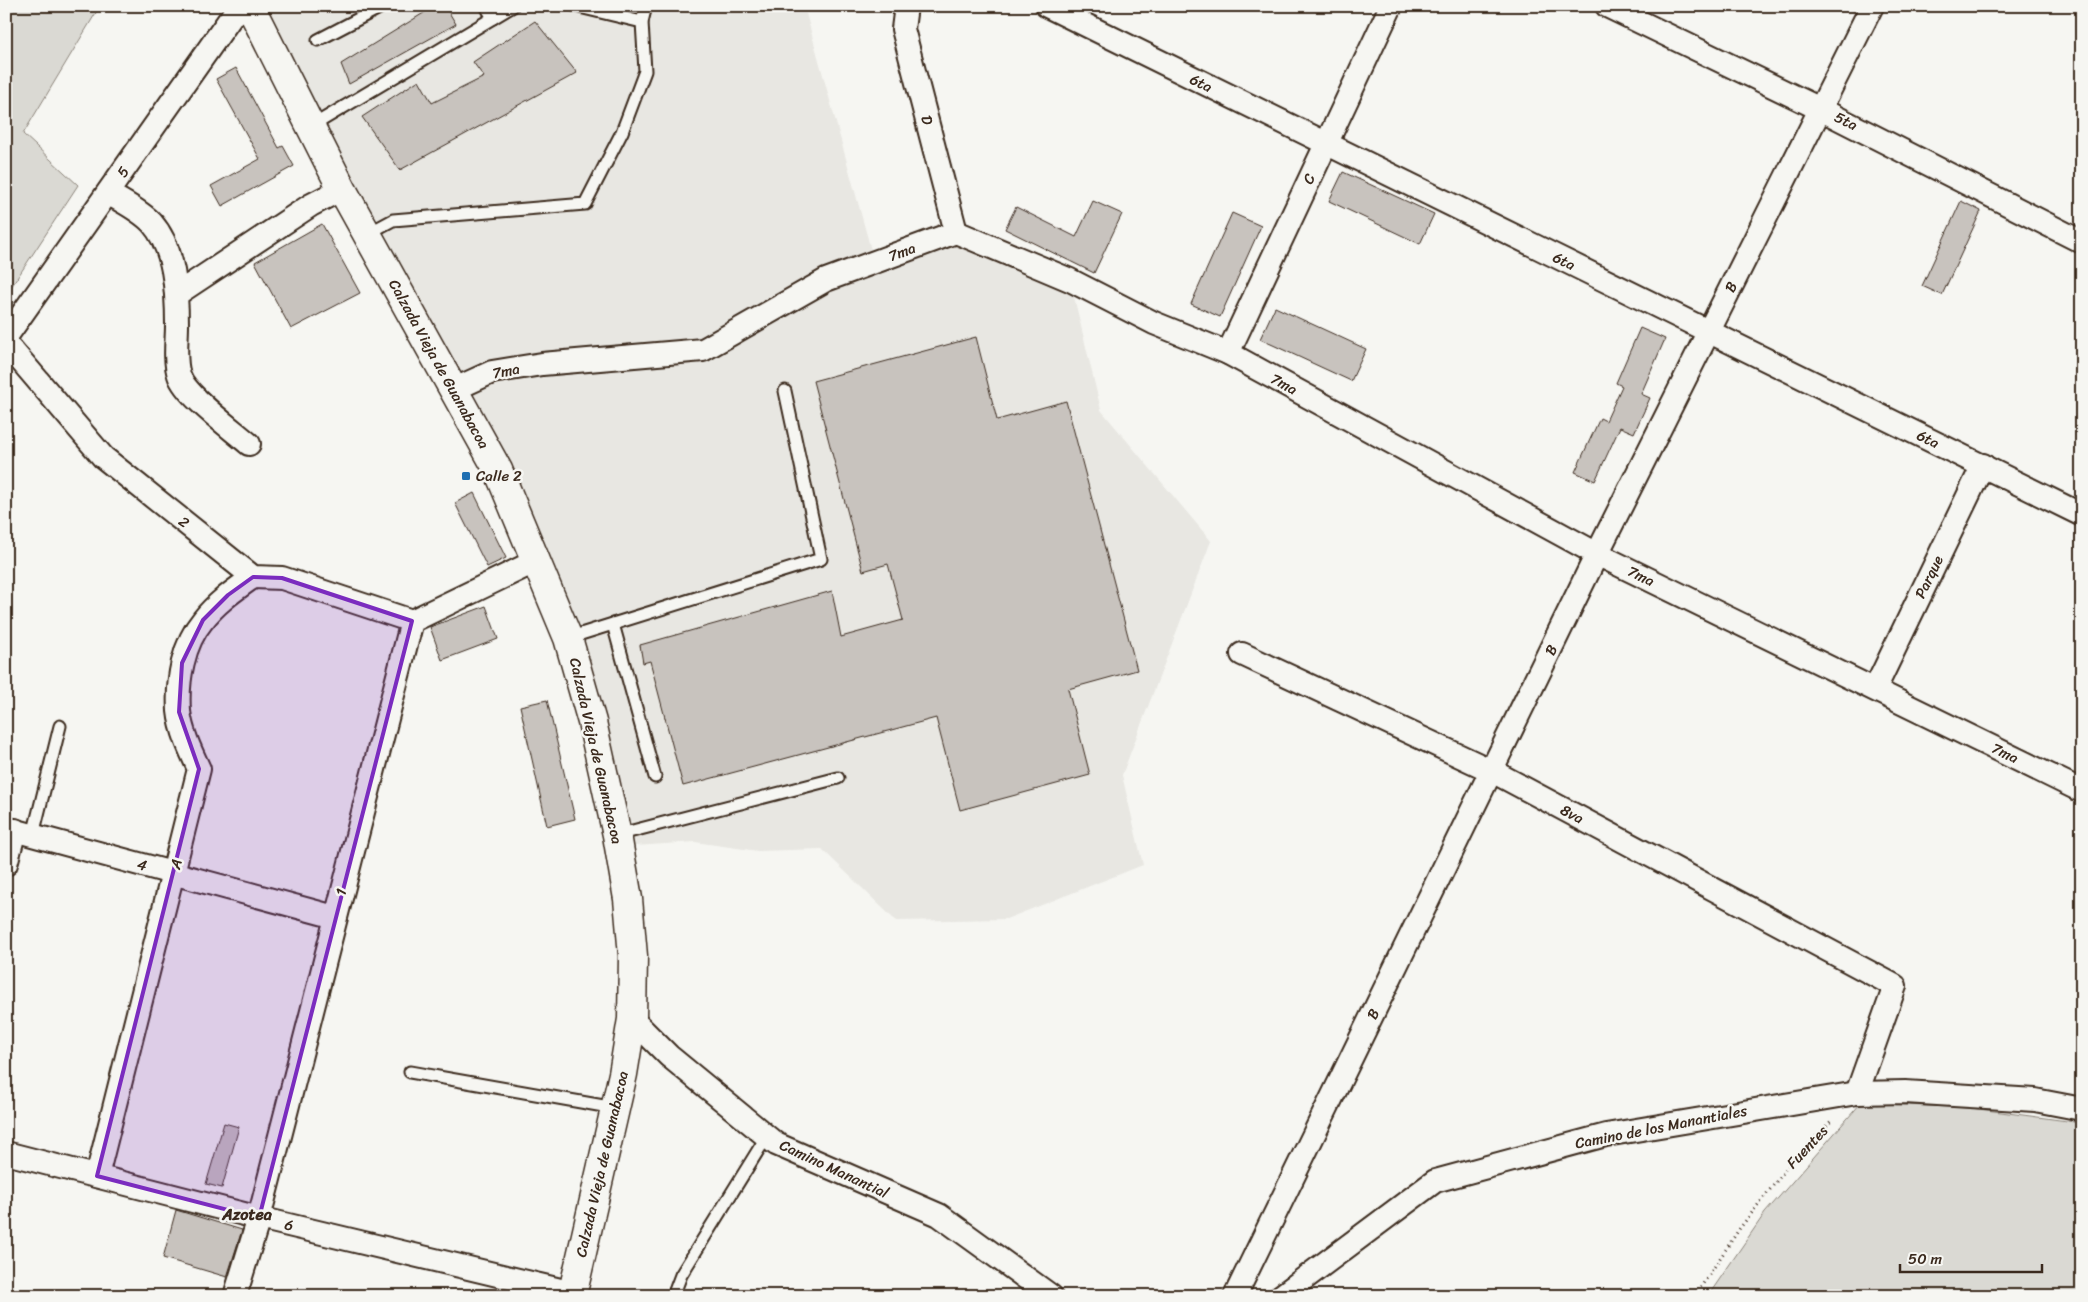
<svg xmlns="http://www.w3.org/2000/svg" width="2088" height="1302" viewBox="0 0 2088 1302" font-family="Sriracha,sans-serif">
<style>
.built{fill:#e8e7e2}
.green{fill:#dad9d3;stroke:#8a8278}
.building{fill:#c8c3be;stroke:#3b2a1e}
.lines{fill:none;stroke-linecap:round;stroke-linejoin:round}
.service-casing{stroke:#3b2a1e;stroke-width:15}
.minor-casing{stroke:#3b2a1e;stroke-width:26}
.secondary-casing{stroke:#3b2a1e;stroke-width:31}
.path{stroke:#3b2a1e;stroke-width:3;stroke-dasharray:1 4;stroke-linecap:butt}
.service{stroke:#f6f6f2;stroke-width:11}
.minor{stroke:#f6f6f2;stroke-width:22}
.secondary{stroke:#f6f6f2;stroke-width:28}
.marked{fill:#7b2cbf;fill-opacity:0.2;stroke:#7b2cbf;stroke-width:4;stroke-linejoin:round}
.poi-dot{fill:#1f6fb2;stroke:#f6f6f2;stroke-width:2}
.labels{text-anchor:middle;stroke-width:5;stroke-linejoin:round;paint-order:stroke}
.street-label{font-size:15px;fill:#3b2a1e;stroke:#f6f6f2}
.poi-label{font-size:15px;fill:#3b2a1e;stroke:#f6f6f2;text-anchor:start}
.neighbourhood-label{font-size:16px;font-weight:bold;fill:#3b2a1e;stroke:#f6f6f2}
</style>
<rect width="100%" height="100%" fill="#f6f6f2"/>
<filter id="ink" filterUnits="userSpaceOnUse"><feTurbulence type="fractalNoise" baseFrequency=".02" numOctaves="2"/><feDisplacementMap in="SourceGraphic" scale="10" xChannelSelector="R" yChannelSelector="G"/><feConvolveMatrix kernelMatrix="1 2 1 2 8 2 1 2 1" color-interpolation-filters="sRGB"/></filter>
<g filter="url(#ink)">
<path class="built" d="M250 6H804L871 250 956 232 1070 280 1101 410 1211 541 1122 775 1143 865 1006 919 896 921 822 849 758 851 695 842 620 847 568 638Z"/>
<g class="green">
<path d="M6 6H100L23 134 78 185 6 295Z"/>
<path d="M1861 1103 1971 1108 2082 1123V1296H1708L1765 1213Z"/>
</g>
<g class="building">
<path d="M435 6H445L456 24 349 84 341 64Z"/>
<path d="M535 21 577 73 400 170 362 117 419 80 432 103 484 77 473 62Z"/>
<path d="M236 68 279 148 283 146 294 166 222 206 211 186 260 159 216 79Z"/>
<path d="M1343 172 1434 214 1420 244 1329 201Z"/>
<path d="M1093 201 1122 214 1094 273 1005 229 1016 207 1076 237Z"/>
<path d="M1961 201 1981 211 1942 295 1922 286Z"/>
<path d="M1232 213 1261 226 1220 317 1191 304Z"/>
<path d="M322 224 360 293 291 329 255 262Z"/>
<path d="M1275 307 1366 349 1351 381 1260 339Z"/>
<path d="M1640 328 1665 339 1641 394 1650 398 1634 433 1620 427 1595 481 1575 472 1600 418 1606 421 1622 386 1616 383Z"/>
<path d="M976 337 997 420 1066 401 1137 670 1068 689 1090 775 960 810 936 718 683 786 650 661 643 663 640 645 832 591 841 637 903 620 888 564 863 571 813 381Z"/>
<path d="M474 493 506 558 487 567 455 503Z"/>
<path d="M486 606 498 639 442 660 430 627Z"/>
<path d="M547 700 575 819 547 826 520 706Z"/>
<path d="M224 1123 239 1127 222 1188 206 1184Z"/>
<path d="M176 1210 242 1230 227 1277 163 1258Z"/>
</g>
<g class="lines">
<g class="service-casing">
<g id="service">
<path d="M486 6 493 18"/>
<path d="M642 22 646 6"/>
<path d="M318 40 383 6"/>
<path d="M312 126 513 6"/>
<path d="M367 234 393 220 585 204 622 132 645 71 642 22 575 6"/>
<path d="M613 624 655 777"/>
<path d="M568 638 821 559 785 391"/>
<path d="M33 835 60 726"/>
<path d="M617 835 838 778"/>
<path d="M410 1072 615 1108"/>
<path d="M673 1296 681 1275 767 1136"/>
</g>
</g>
<g class="minor-casing">
<g id="minor">
<path d="M906 6 903 29 956 232"/>
<path d="M1047 6 2082 515"/>
<path d="M1607 6 1820 109 2082 242"/>
<path d="M108 193C122 202 140 210 152 223 175 249 177 292 177 325 177 340 174 360 179 375 185 395 232 429 249 444"/>
<path d="M177 294 311 205 342 189"/>
<path d="M6 337 239 6"/>
<path d="M6 343 103 457 253 577 282 578 412 621"/>
<path d="M1228 353 1391 6"/>
<path d="M455 389 492 372 542 364 703 350 826 280 956 232 1070 280 1154 323 1228 353 1597 554 2082 791"/>
<path d="M1242 654 1492 771 1895 986 1857 1093"/>
<path d="M1875 689 1983 465"/>
<path d="M6 828 335 917"/>
<path d="M6 864 15 830"/>
<path d="M632 1019 669 1056 776 1144 939 1215 1051 1296"/>
<path d="M6 1153 259 1218 573 1293"/>
<path d="M97 1176 199 769C191 752 181 731 179 711 177 680 183 644 203 620 217 602 235 590 253 577"/>
<path d="M235 1296 259 1218 412 621 536 561"/>
<path d="M1235 1296 1597 554 1872 6"/>
<path d="M1281 1296 1435 1181 1606 1135 1857 1093 1905 1092 2035 1100 2082 1109"/>
</g>
</g>
<g class="secondary-casing">
<path id="secondary" d="M250 6 342 189 498 470 568 638 592 722 617 835 628 899 633 956 632 1019 623 1074 572 1296"/>
</g>
<path class="path" d="M1695 1296 1740 1228 1790 1164 1833 1119"/>
<use href="#service" class="service"/>
<use href="#minor" class="minor"/>
<use href="#secondary" class="secondary"/>
</g>
</g>
<path class="marked" d="M253 577 282 578 412 621 259 1218 97 1176 199 769 179 712 182 663 203 620 228 595Z"/>
<rect class="poi-dot" x="461" y="471" width="10" height="10" rx="2.5"/>
<g class="labels">
<g class="street-label">
<text transform="translate(1201 83) rotate(26)" y="5">6ta</text>
<text transform="translate(927 120) rotate(75)" y="5">D</text>
<text transform="translate(1846 121) rotate(27)" y="5">5ta</text>
<text transform="translate(123 172) rotate(-55)" y="5">5</text>
<text transform="translate(1309 179) rotate(-65)" y="5">C</text>
<text transform="translate(902 252) rotate(-20)" y="5">7ma</text>
<text transform="translate(1564 261) rotate(26)" y="5">6ta</text>
<text transform="translate(1731 287) rotate(-63)" y="5">B</text>
<text transform="translate(439 364) rotate(61)" y="5">Calzada Vieja de Guanabacoa</text>
<text transform="translate(506 371) rotate(-11)" y="5">7ma</text>
<text transform="translate(1284 384) rotate(29)" y="5">7ma</text>
<text transform="translate(1928 439) rotate(26)" y="5">6ta</text>
<text transform="translate(184 522) rotate(39)" y="5">2</text>
<text transform="translate(1641 576) rotate(26)" y="5">7ma</text>
<text transform="translate(1929 577) rotate(-64)" y="5">Parque</text>
<text transform="translate(1551 650) rotate(-64)" y="5">B</text>
<text transform="translate(596 751) rotate(77)" y="5">Calzada Vieja de Guanabacoa</text>
<text transform="translate(2005 753) rotate(26)" y="5">7ma</text>
<text transform="translate(1572 814) rotate(28)" y="5">8va</text>
<text transform="translate(176 864) rotate(-76)" y="5">A</text>
<text transform="translate(142 865) rotate(15)" y="5">4</text>
<text transform="translate(341 892) rotate(-75)" y="5">1</text>
<text transform="translate(1373 1014) rotate(-64)" y="5">B</text>
<text transform="translate(1661 1127) rotate(-11)" y="5">Camino de los Manantiales</text>
<text transform="translate(1807 1147) rotate(-47)" y="5">Fuentes</text>
<text transform="translate(602 1164) rotate(-77)" y="5">Calzada Vieja de Guanabacoa</text>
<text transform="translate(834 1169) rotate(25)" y="5">Camino Manantial</text>
<text transform="translate(289 1225) rotate(14)" y="5">6</text>
</g>
<g class="poi-label">
<text x="476" y="481">Calle 2</text>
</g>
<g class="neighbourhood-label">
<text x="247" y="1220">Azotea</text>
</g>
</g>
<rect width="2088" height="1302" fill="none" stroke="#f6f6f2" stroke-width="25"/>
<rect x="12" y="12" width="2063" height="1277" fill="none" stroke="#3b2a1e" stroke-width="2" filter="url(#ink)"/>
<path d="M1900 1264v8h142v-8" fill="none" stroke="#3b2a1e" stroke-width="2.5"/>
<text x="1908" y="1264" font-size="15" fill="#3b2a1e" stroke="#f6f6f2" stroke-width="4" paint-order="stroke">50 m</text>
</svg>
